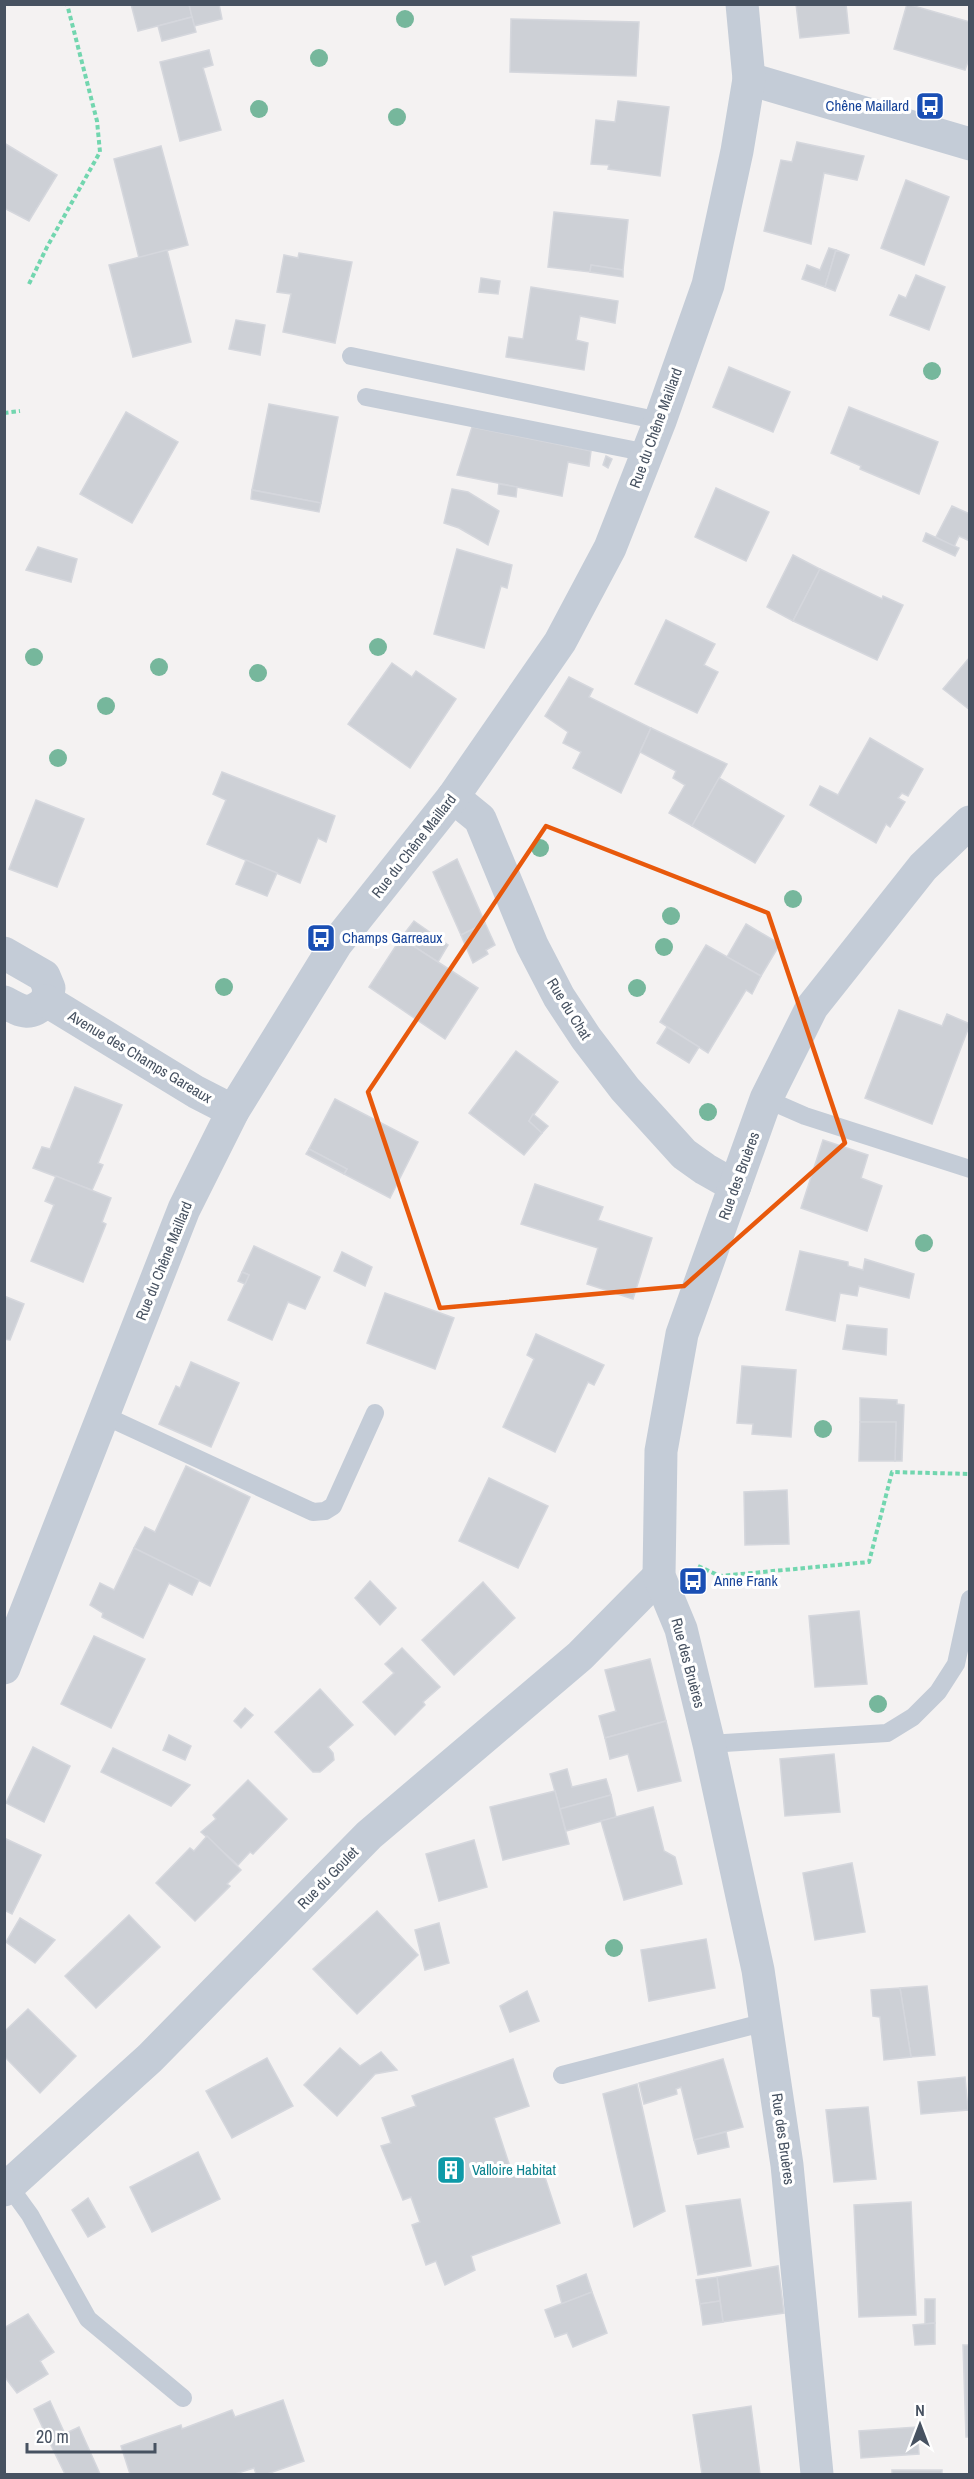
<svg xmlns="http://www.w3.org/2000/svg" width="974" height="2479" viewBox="0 0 974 2479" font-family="'Archivo Narrow',sans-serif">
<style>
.building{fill:#cdd0d6;stroke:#d5d7dd;stroke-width:1.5}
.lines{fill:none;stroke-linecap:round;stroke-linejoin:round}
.path{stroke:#72d6af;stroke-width:4;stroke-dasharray:4.5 3;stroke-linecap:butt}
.service{stroke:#c4ccd7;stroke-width:18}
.minor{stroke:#c4ccd7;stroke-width:33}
.tree{fill:#76b79c}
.marked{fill:none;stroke:#e8590c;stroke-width:4.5;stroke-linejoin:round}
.labels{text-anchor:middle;stroke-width:6;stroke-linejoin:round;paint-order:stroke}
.transit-label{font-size:15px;fill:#164399;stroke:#fff;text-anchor:start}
.street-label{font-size:15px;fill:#475261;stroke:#fff}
.culture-label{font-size:15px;fill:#0d838f;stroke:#fff;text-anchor:start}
</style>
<rect width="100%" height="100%" fill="#f4f2f2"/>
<g class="building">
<path d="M131 4H189L192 17 138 31Z"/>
<path d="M189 4H219L222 19 194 26Z"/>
<path d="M796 4H846L849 33 800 38Z"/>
<path d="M907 4 970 22V56L965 70 894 49Z"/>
<path d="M192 17 196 32 162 41 158 26Z"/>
<path d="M511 19 639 22 636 76 510 72Z"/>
<path d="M209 50 213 65 203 68 221 130 180 141 160 62Z"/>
<path d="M618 101 669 107 660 176 608 169 609 165 591 164 596 120 615 122Z"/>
<path d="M797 142 864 156 857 180 824 173 811 244 764 231 781 160 792 162Z"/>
<path d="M4 143 57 175 29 221 4 208Z"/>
<path d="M161 146 188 245 139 258 114 159Z"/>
<path d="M906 180 949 197 924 265 881 248Z"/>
<path d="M554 212 628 220 623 270 591 265 590 272 548 267Z"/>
<path d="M829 248 836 250 825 287 802 279 807 265 820 270Z"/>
<path d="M167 250 191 342 133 357 109 265Z"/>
<path d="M836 250 849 255 835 291 825 287Z"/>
<path d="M299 253 352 262 335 343 283 332 291 294 277 292 284 255 298 258Z"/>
<path d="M591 265 623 270V277L590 272Z"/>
<path d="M916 275 945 287 929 330 890 315 899 295 906 298Z"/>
<path d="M481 278 500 281 498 294 479 292Z"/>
<path d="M531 287 618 301 615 323 580 316 576 340 588 343 584 370 506 357 509 337 523 339Z"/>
<path d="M236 320 265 325 260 355 229 349Z"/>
<path d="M729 367 790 392 773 432 713 407Z"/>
<path d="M269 404 338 417 321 503 252 490Z"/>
<path d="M849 407 938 442 919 494 860 469 861 466 831 453Z"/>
<path d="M126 412 178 442 132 523 80 494Z"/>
<path d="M472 427 591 451 589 466 568 462 562 496 457 475Z"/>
<path d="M606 456 612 459 608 468 603 465Z"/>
<path d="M499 484 517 487 516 497 498 494Z"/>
<path d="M716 488 769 512 746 561 695 537Z"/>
<path d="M452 489 468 492 499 511 488 545 459 528 444 523Z"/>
<path d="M252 490 321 503 319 512 251 499Z"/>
<path d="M952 506 970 514V541L959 536 954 547 936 537Z"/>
<path d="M926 533 959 548 955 556 923 541Z"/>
<path d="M38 547 77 559 71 582 26 570Z"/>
<path d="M457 549 512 565 507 588 501 586 484 648 434 634Z"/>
<path d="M793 555 820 569 793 621 767 607Z"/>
<path d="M820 569 882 599 883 596 903 605 877 660 793 621Z"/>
<path d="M666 620 715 644 704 665 718 672 697 713 635 684Z"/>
<path d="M970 657V710L943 689Z"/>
<path d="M392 663 412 677 416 671 456 699 410 768 348 724Z"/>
<path d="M569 677 593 689 589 697 651 728 621 793 573 768 581 752 563 743 568 732 545 716Z"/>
<path d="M651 728 727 764 692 826 669 813 685 785 673 778 676 771 640 752Z"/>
<path d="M870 738 923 769 908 796 902 793 898 798 905 802 890 827 886 824 876 843 810 805 820 786 838 795Z"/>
<path d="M222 772 335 816 326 842 318 838 300 883 207 844 226 800 213 794Z"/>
<path d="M719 778 784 816 755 863 692 826Z"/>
<path d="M36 800 84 819 57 887 9 869Z"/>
<path d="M457 859 485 923 461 935 433 872Z"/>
<path d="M246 860 277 873 267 896 236 884Z"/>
<path d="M414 921 448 945 438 962 401 938Z"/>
<path d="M485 923 495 945 486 950 488 954 473 963 461 935Z"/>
<path d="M746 924 780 944 761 976 727 957Z"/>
<path d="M401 938 478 988 445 1039 369 987Z"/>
<path d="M706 945 761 976 752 994 746 990 708 1053 660 1022Z"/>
<path d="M899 1010 942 1026 947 1014 970 1024 932 1124 865 1098Z"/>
<path d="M667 1027 699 1047 689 1063 657 1043Z"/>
<path d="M516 1051 558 1082 529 1121 542 1133 524 1155 469 1113Z"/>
<path d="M75 1087 122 1105 98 1163 103 1165 92 1190 33 1168 42 1147 50 1149Z"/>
<path d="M335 1099 418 1142 390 1198 344 1174 347 1169 309 1149Z"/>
<path d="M533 1114 548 1126 542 1133 529 1121Z"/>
<path d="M823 1140 868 1155 861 1178 882 1186 867 1231 801 1208Z"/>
<path d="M309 1149 347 1169 344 1174 306 1154Z"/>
<path d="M56 1176 111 1198 102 1222 106 1224 83 1282 31 1261 54 1205 45 1201Z"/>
<path d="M535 1184 603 1207 598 1220 652 1238 633 1299 587 1284 598 1248 521 1224Z"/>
<path d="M254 1246 320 1277 305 1309 288 1302 272 1340 228 1320 249 1275 242 1272Z"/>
<path d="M800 1251 848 1262V1266L863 1270 865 1259 914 1274 909 1298 859 1286 857 1296 840 1293 835 1321 786 1310Z"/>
<path d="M342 1252 372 1267 365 1286 334 1271Z"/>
<path d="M242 1272 249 1275 245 1284 238 1281Z"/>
<path d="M385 1293 454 1318 435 1369 367 1343Z"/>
<path d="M4 1296 24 1304 10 1340 4 1339Z"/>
<path d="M847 1325 887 1329 886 1355 843 1349Z"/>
<path d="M536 1334 604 1365 594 1385 588 1382 555 1452 503 1427 534 1359 527 1355Z"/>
<path d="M191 1362 239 1383 211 1447 159 1424 176 1386 180 1388Z"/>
<path d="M742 1366 796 1370 791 1437 752 1434 753 1424 737 1423Z"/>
<path d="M860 1398 897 1400V1404L904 1405 902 1461H895L896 1422H860Z"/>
<path d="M860 1422H896L895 1461H859Z"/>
<path d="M186 1466 250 1497 210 1586 134 1548 145 1527 155 1532Z"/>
<path d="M489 1478 548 1506 518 1568 459 1541Z"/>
<path d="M787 1490 789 1544 745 1545 744 1492Z"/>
<path d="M134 1548 199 1580 192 1595 169 1583 143 1638 102 1617 103 1613 90 1605 100 1583 114 1590Z"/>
<path d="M370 1581 396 1608 380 1625 355 1598Z"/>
<path d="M483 1582 515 1618 454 1675 422 1640Z"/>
<path d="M859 1611 867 1684 815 1687 809 1616Z"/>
<path d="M94 1636 145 1659 111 1728 61 1704Z"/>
<path d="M402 1648 440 1687 423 1702 425 1705 395 1735 363 1702 394 1673 385 1664Z"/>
<path d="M650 1659 666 1721 605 1738 599 1716 616 1711 605 1670Z"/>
<path d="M320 1689 353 1725 328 1747 333 1753 334 1760 320 1772H313L275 1732Z"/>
<path d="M245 1708 253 1715 241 1728 234 1721Z"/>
<path d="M666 1721 681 1781 638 1791 628 1754 610 1759 605 1738Z"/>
<path d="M169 1735 191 1746 185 1760 163 1750Z"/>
<path d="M33 1747 70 1766 44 1822 6 1803Z"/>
<path d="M113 1748 190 1785 171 1806 101 1772Z"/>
<path d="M834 1754 840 1812 785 1816 780 1759Z"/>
<path d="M567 1769 572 1787 606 1779 611 1795 560 1809 550 1774Z"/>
<path d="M248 1780 287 1819 253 1854 250 1852 238 1865 201 1832 216 1819 213 1815Z"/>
<path d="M555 1791 569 1844 503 1860 490 1807Z"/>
<path d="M611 1795 616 1817 566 1831 560 1809Z"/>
<path d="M653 1807 664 1851 675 1857 682 1884 624 1900 601 1821Z"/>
<path d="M207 1836 241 1870 227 1884 230 1886 195 1921 156 1883 190 1848 194 1851Z"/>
<path d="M4 1838 41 1855 12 1914 4 1910Z"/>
<path d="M474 1840 487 1887 439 1901 426 1854Z"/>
<path d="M852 1863 865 1932 815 1940 803 1873Z"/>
<path d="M377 1911 418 1955 357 2014 313 1969Z"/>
<path d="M129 1915 160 1947 96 2008 65 1976Z"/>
<path d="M20 1918 55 1940 35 1963 6 1942Z"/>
<path d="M439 1923 449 1963 425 1970 415 1930Z"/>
<path d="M706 1939 715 1988 649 2001 641 1950Z"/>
<path d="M927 1986 935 2055 911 2057 900 1988Z"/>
<path d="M900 1988 911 2057 884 2060 880 2017 873 2016 871 1990Z"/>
<path d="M527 1991 539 2021 510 2032 500 2006Z"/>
<path d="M28 2009 76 2056 40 2093 4 2056V2032Z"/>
<path d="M340 2048 360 2066 381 2052 397 2070 375 2074 337 2116 304 2085Z"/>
<path d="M267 2058 293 2106 232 2138 206 2091Z"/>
<path d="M513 2059 529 2106 494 2118 513 2176 541 2165 560 2223 471 2256 475 2270 445 2285 436 2261 426 2265 412 2225 420 2222 411 2197 403 2200 381 2146 391 2143 382 2118 416 2106 412 2096Z"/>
<path d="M723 2059 743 2127 694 2140 681 2087 676 2089 677 2094 644 2104 639 2083Z"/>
<path d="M965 2077 968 2110 921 2114 918 2082Z"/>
<path d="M637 2084 665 2211 634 2227 603 2094Z"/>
<path d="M868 2107 876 2179 834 2182 826 2110Z"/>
<path d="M726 2132 729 2147 698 2154 694 2140Z"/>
<path d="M198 2152 220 2199 152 2232 130 2187Z"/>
<path d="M88 2198 105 2227 88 2237 72 2210Z"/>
<path d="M740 2199 751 2266 698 2275 686 2206Z"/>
<path d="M911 2202 916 2315 859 2317 854 2205Z"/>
<path d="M778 2266 784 2313 723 2322 717 2277Z"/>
<path d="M586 2274 592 2292 562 2304 557 2286Z"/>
<path d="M717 2277 720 2301 700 2304 696 2280Z"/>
<path d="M592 2292 607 2333 573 2347 567 2333 555 2337 545 2310Z"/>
<path d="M925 2299H935V2323L925 2324Z"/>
<path d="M720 2301 723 2322 703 2325 700 2304Z"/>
<path d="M28 2314 54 2352 40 2361 48 2374 17 2393 4 2376V2328Z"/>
<path d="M935 2323V2344L915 2345 913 2325Z"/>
<path d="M963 2345H970V2437H966Z"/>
<path d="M283 2400 304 2461 267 2474H256L254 2468 235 2474H130L121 2446 181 2425 182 2429 232 2410 235 2417Z"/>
<path d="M50 2401 65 2434 49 2441 34 2409Z"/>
<path d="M751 2406 760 2474H702L693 2415Z"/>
<path d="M79 2427 100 2474H65L49 2441Z"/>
<path d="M917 2427 919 2454 861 2458 859 2431Z"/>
<rect x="892" y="2470" width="50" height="4"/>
</g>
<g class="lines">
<g class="path">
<path d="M29 284 47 247 100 152 97 121 67 4"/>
<path d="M4 413 20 411"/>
<path d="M698 1566 720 1576 869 1562 892 1472 970 1474"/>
</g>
<g class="service">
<path d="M351 356 660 421"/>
<path d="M366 397 648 453"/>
<path d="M766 1099 805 1116 970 1169"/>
<path d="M103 1415 313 1512 325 1511 333 1506 375 1413"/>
<path d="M709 1744 887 1733 913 1717 938 1692 956 1664 970 1599"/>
<path d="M562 2075 766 2022"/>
<path d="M9 2186 30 2215 88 2319 183 2398"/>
</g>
<g class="minor">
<path d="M749 79 970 144"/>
<path d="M453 797 480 819 532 945 559 997 586 1038 625 1089 684 1154 705 1169 735 1186"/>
<path d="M4 953 44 976 49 988 47 1001C29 1016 24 1013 4 1002"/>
<path d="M47 1001 196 1092 233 1111"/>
<path d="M4 1668 184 1209 233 1111 336 944 453 797 560 642 610 548 660 421 708 285 737 151 749 79 742 4"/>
<path d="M4 2190 150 2058 369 1835 580 1656 659 1576"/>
<path d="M817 2474 787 2165 758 1970 709 1744 681 1629 659 1576 661 1451 682 1334 766 1099 812 1007 923 867 970 822"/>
</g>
</g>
<g class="tree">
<circle cx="405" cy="19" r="9"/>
<circle cx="319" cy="58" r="9"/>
<circle cx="259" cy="109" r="9"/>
<circle cx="397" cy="117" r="9"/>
<circle cx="932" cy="371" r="9"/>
<circle cx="378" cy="647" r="9"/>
<circle cx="34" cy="657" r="9"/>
<circle cx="159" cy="667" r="9"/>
<circle cx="258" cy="673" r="9"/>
<circle cx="106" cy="706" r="9"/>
<circle cx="58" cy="758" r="9"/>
<circle cx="540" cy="848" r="9"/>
<circle cx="793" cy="899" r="9"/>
<circle cx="671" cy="916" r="9"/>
<circle cx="664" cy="947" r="9"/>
<circle cx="224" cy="987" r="9"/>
<circle cx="637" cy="988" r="9"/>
<circle cx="708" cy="1112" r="9"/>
<circle cx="924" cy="1243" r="9"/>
<circle cx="823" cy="1429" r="9"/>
<circle cx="878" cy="1704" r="9"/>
<circle cx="614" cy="1948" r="9"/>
</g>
<path class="marked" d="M546 826 768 913 845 1143 684 1286 440 1308 368 1092Z"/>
<defs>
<g id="bus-square" transform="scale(1.5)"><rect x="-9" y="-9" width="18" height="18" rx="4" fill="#1a4fb4" stroke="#fff"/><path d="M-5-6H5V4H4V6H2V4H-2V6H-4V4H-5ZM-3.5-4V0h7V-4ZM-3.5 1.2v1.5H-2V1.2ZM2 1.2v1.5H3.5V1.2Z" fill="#fff"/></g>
<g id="building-square" transform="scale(1.5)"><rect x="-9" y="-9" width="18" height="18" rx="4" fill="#0f9aa8" stroke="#fff"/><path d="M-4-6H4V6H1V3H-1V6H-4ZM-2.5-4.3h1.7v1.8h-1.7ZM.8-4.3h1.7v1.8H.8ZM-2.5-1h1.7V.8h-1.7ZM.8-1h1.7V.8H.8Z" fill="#fff"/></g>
</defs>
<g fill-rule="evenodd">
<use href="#bus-square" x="930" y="106"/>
<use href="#bus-square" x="321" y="938"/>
<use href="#bus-square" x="693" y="1581"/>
<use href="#building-square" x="451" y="2170"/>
</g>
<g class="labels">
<g class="transit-label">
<text x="909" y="111" text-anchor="end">Chêne Maillard</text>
<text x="342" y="943">Champs Garreaux</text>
<text x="714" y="1586">Anne Frank</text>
</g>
<g class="street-label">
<text transform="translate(656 428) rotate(-70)" y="5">Rue du Chêne Maillard</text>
<text transform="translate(414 846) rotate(-52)" y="5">Rue du Chêne Maillard</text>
<text transform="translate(569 1009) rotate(58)" y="5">Rue du Chat</text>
<text transform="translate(140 1057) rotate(31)" y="5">Avenue des Champs Gareaux</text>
<text transform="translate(739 1176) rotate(-70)" y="5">Rue des Bruères</text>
<text transform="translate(164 1261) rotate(-68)" y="5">Rue du Chêne Maillard</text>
<text transform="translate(688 1663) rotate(75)" y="5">Rue des Bruères</text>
<text transform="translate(328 1878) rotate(-46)" y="5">Rue du Goulet</text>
<text transform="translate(783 2139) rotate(82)" y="5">Rue des Bruères</text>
</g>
<g class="culture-label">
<text x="472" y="2175">Valloire Habitat</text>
</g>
</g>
<rect width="974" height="2479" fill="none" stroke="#475261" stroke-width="12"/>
<g transform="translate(920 2425)" stroke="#ffffff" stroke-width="4.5" paint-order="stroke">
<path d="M0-4.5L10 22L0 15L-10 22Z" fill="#475261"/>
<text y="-9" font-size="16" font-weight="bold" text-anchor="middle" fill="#475261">N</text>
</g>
<path d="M27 2443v9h128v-9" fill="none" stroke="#475261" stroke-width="3"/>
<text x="36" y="2443" font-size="18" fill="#475261" stroke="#ffffff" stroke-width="4.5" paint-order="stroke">20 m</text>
</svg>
